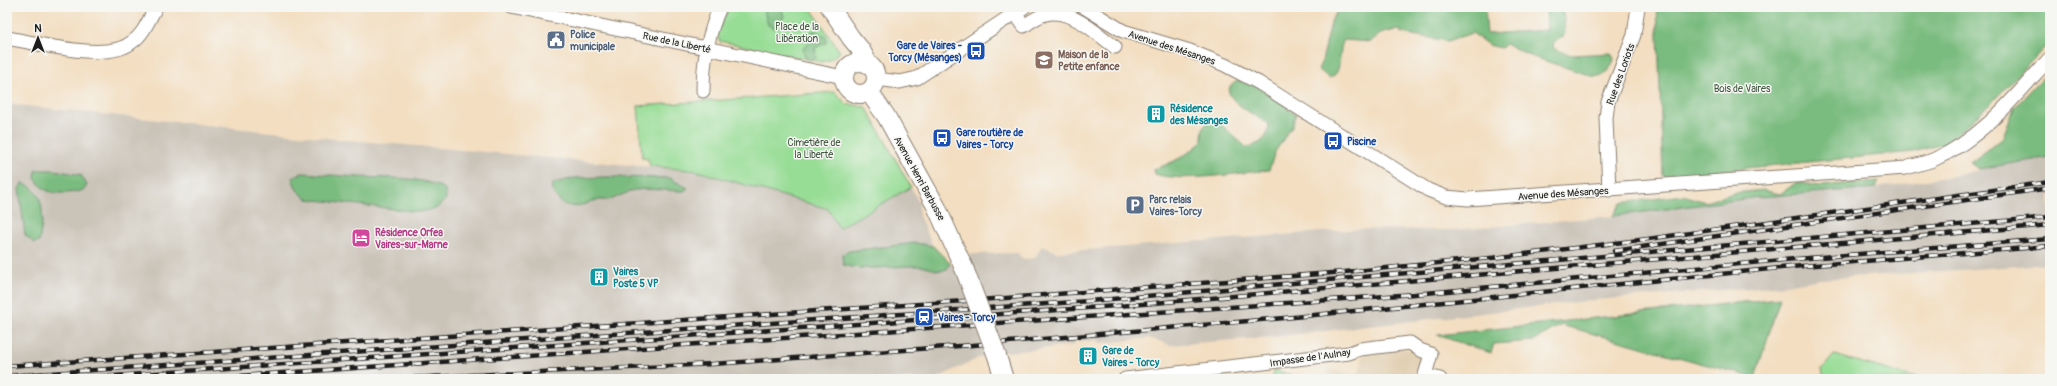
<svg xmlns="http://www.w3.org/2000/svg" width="2057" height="386" viewBox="0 0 2057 386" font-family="Pangolin,sans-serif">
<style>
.built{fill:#e2d0b4}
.industrial{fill:#cac3b8}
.green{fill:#98dd96;stroke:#5a7c59}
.forest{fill:#7abc7f;stroke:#4b6c4e}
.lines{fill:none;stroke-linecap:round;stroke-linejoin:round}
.street-casing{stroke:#887d6e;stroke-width:15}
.secondary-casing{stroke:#887d6e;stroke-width:20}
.street{stroke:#fff;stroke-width:13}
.secondary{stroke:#fff;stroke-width:18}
.rail-casing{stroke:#1c1c1c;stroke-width:4.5}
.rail{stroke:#f6f6f2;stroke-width:3;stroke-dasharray:9;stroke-linecap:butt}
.secondary-bridge-casing{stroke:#887d6e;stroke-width:20;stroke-linecap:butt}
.secondary-bridge{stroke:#fff;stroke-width:18}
.labels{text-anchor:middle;stroke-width:3;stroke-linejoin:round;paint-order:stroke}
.park-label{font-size:10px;fill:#415641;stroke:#f6f6f2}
.service-label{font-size:10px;font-weight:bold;fill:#4e5e75;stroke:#f6f6f2;text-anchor:start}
.street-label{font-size:10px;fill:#1c1c1c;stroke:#f6f6f2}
.transit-label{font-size:10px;font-weight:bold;fill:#164399;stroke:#f6f6f2;text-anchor:start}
.education-label{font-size:10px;font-weight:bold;fill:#785e54;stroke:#f6f6f2;text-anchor:start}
.culture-label{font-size:10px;font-weight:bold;fill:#0d838f;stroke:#f6f6f2;text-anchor:start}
.hotel-label{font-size:10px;font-weight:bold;fill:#b23c85;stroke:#f6f6f2;text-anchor:start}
</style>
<rect width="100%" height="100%" fill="#f6f6f2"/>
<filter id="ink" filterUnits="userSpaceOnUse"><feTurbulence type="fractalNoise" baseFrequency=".025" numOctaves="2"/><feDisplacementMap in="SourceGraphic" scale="8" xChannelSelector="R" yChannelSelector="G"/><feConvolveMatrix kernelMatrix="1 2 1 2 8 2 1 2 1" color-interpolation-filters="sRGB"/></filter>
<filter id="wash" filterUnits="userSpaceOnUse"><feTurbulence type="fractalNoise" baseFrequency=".012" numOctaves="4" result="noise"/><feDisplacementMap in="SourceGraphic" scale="16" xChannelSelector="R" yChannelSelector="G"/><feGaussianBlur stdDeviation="0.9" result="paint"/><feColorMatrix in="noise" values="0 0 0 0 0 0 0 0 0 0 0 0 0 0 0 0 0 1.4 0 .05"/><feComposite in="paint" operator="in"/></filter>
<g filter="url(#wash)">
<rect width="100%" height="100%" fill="#f3dec1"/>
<path class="built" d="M1394 346 1423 354 1417 379H1326L1329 369 1356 376 1359 373 1364 351Z"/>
<path class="industrial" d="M7 104 337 139 697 171 828 209 839 228 911 187 919 203V216L933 246 953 266 972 254 1018 253 1022 259 1035 258 1042 246 1057 252 1361 229 1453 230 1613 216 1760 197 1876 188 1959 175 1993 166 2050 157V264L1821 279 1786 285 1595 300 1272 337 1170 345 1149 338 1099 343V340L1075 341V345L987 354 935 379H7Z"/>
<g class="green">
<path d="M729 7H810L840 52 830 60 821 62 719 41 717 34Z"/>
<path d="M835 92 847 104 866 107 911 187 839 228 828 209 697 171 650 166 648 159 642 158 638 106Z"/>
<path d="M1834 355 1920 379H1824L1822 369Z"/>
<path d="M1275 370 1305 379H1272Z"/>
</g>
<g class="forest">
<path d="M763 7H781L784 16 780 24 773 28 768 25Z"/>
<path d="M1340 7H1485L1487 34 1547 30 1546 7H1561L1564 19 1565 34 1553 44 1554 49 1571 55 1611 53 1614 59C1611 69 1606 75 1595 77L1533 57 1506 44 1502 48C1483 45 1486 42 1472 33L1448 41 1401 33V30C1387 31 1380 32 1371 42L1344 40C1337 52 1344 74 1329 78L1318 69 1322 61 1332 19Z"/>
<path d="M1657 7H2050V42L1986 108 1947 143 1913 152 1663 176Z"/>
<path d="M815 31 826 37 827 42 815 48 816 58 810 60 805 57 803 49 808 43 811 32Z"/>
<path d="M2050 70V157L1979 169 1970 163 2002 139 2014 108Z"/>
<path d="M1252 80 1296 114 1292 126 1275 152 1269 170C1240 173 1179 183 1155 174L1154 169C1171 164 1190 154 1202 141 1202 128 1203 123 1216 120L1246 147C1260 145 1269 138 1269 124 1255 115 1236 107 1229 93L1230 86 1237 81Z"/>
<path d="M36 170H54L81 175 87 185 84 190C74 193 55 195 46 190 41 187 38 182 35 178Z"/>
<path d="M302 173C320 174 339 176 357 177 388 179 417 175 445 189L446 199 437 208 420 212 307 199 297 190 292 178Z"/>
<path d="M607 177 669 178 688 188 684 191C668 191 650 188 635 190 626 192 619 197 612 199 606 201 599 199 593 201 574 209 561 210 551 188L554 183 575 178Z"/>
<path d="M1879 181 1876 188 1760 197 1613 216 1621 203 1683 195 1705 202 1734 193 1763 190 1780 194 1797 182 1819 186Z"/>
<path d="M22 183C48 191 43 220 39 242L34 243 25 235 19 189Z"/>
<path d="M916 243 933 246 950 263 947 269C938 273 930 267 920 266 898 265 862 272 843 265L842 255 849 251Z"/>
<path d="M1780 298 1755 378 1561 325 1533 341 1494 344 1491 353 1437 335Z"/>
</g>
</g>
<g filter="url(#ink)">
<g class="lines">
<g class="street-casing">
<g id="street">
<path d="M511 7 843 77"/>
<path d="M1084 7 1123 31 1190 51 1225 65 1259 83 1428 190 1446 197 1468 199 1906 168C1915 165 1926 163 1935 159 1983 138 2016 95 2050 58"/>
<path d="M1015 13 1024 26C1031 21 1038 16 1046 14 1071 8 1097 34 1115 47"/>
<path d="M7 38C38 43 107 63 132 42 144 34 149 19 156 7"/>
<path d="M876 79 900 82 917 78 1024 7"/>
<path d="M703 91C703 62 708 34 720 7"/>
<path d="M1609 190 1606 118 1608 102 1634 35 1638 7"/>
<path d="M1125 379 1349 353 1360 349 1410 343 1420 350 1431 354 1425 375 1440 379"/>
</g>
</g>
<g class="secondary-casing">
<g id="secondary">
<path d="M830 7 851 38 861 50 868 63"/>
<circle cx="860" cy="78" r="16"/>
<path d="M869 92 886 116 936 206 964 268"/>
<path d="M997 356 1004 379"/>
</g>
</g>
<use href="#street" class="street"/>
<use href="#secondary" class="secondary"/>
<g class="rail-casing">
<g id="rail">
<path d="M1614 251 2050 188"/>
<path d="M7 366 979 300 1345 272 1501 257 1648 239 2050 182"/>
<path d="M7 376 1089 301 2050 217"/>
<path d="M70 379 1131 305 2050 225"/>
<path d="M197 379 1415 294 1783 260 2050 239"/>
<path d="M386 379 713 364 973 345 1284 318 1791 267 2050 246"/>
</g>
</g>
<use href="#rail" class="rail"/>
<g class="secondary-bridge-casing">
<path id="secondary-bridge" d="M964 268 997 356"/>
</g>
<use href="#secondary-bridge" class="secondary-bridge"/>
</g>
</g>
<defs>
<g id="civic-square" transform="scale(1)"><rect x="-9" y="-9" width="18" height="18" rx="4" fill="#5c6f8a" stroke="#f6f6f2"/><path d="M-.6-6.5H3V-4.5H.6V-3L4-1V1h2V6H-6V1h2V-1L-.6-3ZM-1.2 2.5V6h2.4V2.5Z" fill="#fff"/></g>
<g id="bus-square" transform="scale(1)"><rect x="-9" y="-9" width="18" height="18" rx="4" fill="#1a4fb4" stroke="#f6f6f2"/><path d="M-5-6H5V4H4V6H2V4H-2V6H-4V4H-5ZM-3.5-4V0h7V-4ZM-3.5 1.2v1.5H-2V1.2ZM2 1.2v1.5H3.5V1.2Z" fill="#fff"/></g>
<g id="school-square" transform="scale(1)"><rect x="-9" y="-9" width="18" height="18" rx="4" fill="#8d6e63" stroke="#f6f6f2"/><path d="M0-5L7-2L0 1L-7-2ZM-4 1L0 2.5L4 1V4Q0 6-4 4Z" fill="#fff"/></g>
<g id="building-square" transform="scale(1)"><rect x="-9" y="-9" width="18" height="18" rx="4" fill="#0f9aa8" stroke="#f6f6f2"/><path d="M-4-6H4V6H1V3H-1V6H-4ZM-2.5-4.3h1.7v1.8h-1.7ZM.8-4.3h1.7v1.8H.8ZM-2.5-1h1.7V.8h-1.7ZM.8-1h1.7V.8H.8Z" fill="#fff"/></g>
<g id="parking-square" transform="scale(1)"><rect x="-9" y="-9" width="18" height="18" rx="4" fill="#5c6f8a" stroke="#f6f6f2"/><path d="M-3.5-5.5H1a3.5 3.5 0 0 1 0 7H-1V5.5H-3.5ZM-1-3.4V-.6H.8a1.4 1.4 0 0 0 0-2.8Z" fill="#fff"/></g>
<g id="hotel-square" transform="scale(1)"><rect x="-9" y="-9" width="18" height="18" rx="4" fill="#d1479c" stroke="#f6f6f2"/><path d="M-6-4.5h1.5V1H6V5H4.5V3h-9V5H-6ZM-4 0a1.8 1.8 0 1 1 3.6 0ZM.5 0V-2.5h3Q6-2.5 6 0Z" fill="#fff"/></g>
<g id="station-square" transform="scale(1)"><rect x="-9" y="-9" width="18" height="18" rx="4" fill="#1a4fb4" stroke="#f6f6f2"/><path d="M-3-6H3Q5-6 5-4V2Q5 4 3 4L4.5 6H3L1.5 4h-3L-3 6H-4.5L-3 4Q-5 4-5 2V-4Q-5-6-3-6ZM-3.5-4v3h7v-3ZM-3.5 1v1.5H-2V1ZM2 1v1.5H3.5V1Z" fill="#fff"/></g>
</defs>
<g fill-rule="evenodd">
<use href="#civic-square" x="556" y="40"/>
<use href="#bus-square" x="976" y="51"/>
<use href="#school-square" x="1044" y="60"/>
<use href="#building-square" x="1156" y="114"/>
<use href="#bus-square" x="942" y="138"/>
<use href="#bus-square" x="1333" y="141"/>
<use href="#parking-square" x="1135" y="205"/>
<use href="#hotel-square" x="361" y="238"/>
<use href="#building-square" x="599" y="277"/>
<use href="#station-square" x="924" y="317"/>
<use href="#building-square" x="1088" y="356"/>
</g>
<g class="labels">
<g class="park-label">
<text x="797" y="30">Place de la<tspan x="797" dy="12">Libération</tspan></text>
<text x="1742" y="92">Bois de Vaires</text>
<text x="814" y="146">Cimetière de<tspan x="814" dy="12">la Liberté</tspan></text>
</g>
<g class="service-label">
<text x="570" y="38">Police<tspan x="570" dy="12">municipale</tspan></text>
<text x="1149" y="203">Parc relais<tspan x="1149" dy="12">Vaires-Torcy</tspan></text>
</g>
<g class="street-label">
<text transform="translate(677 42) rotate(12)" y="4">Rue de la Liberté</text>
<text transform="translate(1172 47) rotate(18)" y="4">Avenue des Mésanges</text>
<text transform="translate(1620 74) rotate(-70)" y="4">Rue des Loriots</text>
<text transform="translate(920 178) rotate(61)" y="4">Avenue Henri Barbusse</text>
<text transform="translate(1563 193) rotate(-4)" y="4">Avenue des Mésanges</text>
<text transform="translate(1310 357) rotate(-8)" y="4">Impasse de l'Aulnay</text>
</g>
<g class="transit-label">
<text x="962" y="49" text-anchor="end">Gare de Vaires -<tspan x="962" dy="12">Torcy (Mésanges)</tspan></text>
<text x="956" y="136">Gare routière de<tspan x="956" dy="12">Vaires - Torcy</tspan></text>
<text x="1347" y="145">Piscine</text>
<text x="938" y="321">Vaires - Torcy</text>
</g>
<g class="education-label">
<text x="1058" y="58">Maison de la<tspan x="1058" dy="12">Petite enfance</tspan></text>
</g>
<g class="culture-label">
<text x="1170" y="112">Résidence<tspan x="1170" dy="12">des Mésanges</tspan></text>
<text x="613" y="275">Vaires<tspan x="613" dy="12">Poste 5 VP</tspan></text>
<text x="1102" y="354">Gare de<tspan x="1102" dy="12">Vaires - Torcy</tspan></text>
</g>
<g class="hotel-label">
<text x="375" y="236">Résidence Orfea<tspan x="375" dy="12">Vaires-sur-Marne</tspan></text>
</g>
</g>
<rect width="2057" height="386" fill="none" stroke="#f6f6f2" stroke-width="24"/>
<g transform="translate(38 38)" stroke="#f6f6f2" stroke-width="3" paint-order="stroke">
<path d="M0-3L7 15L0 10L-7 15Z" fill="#1c1c1c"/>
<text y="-6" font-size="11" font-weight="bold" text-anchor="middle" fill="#1c1c1c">N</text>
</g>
</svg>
